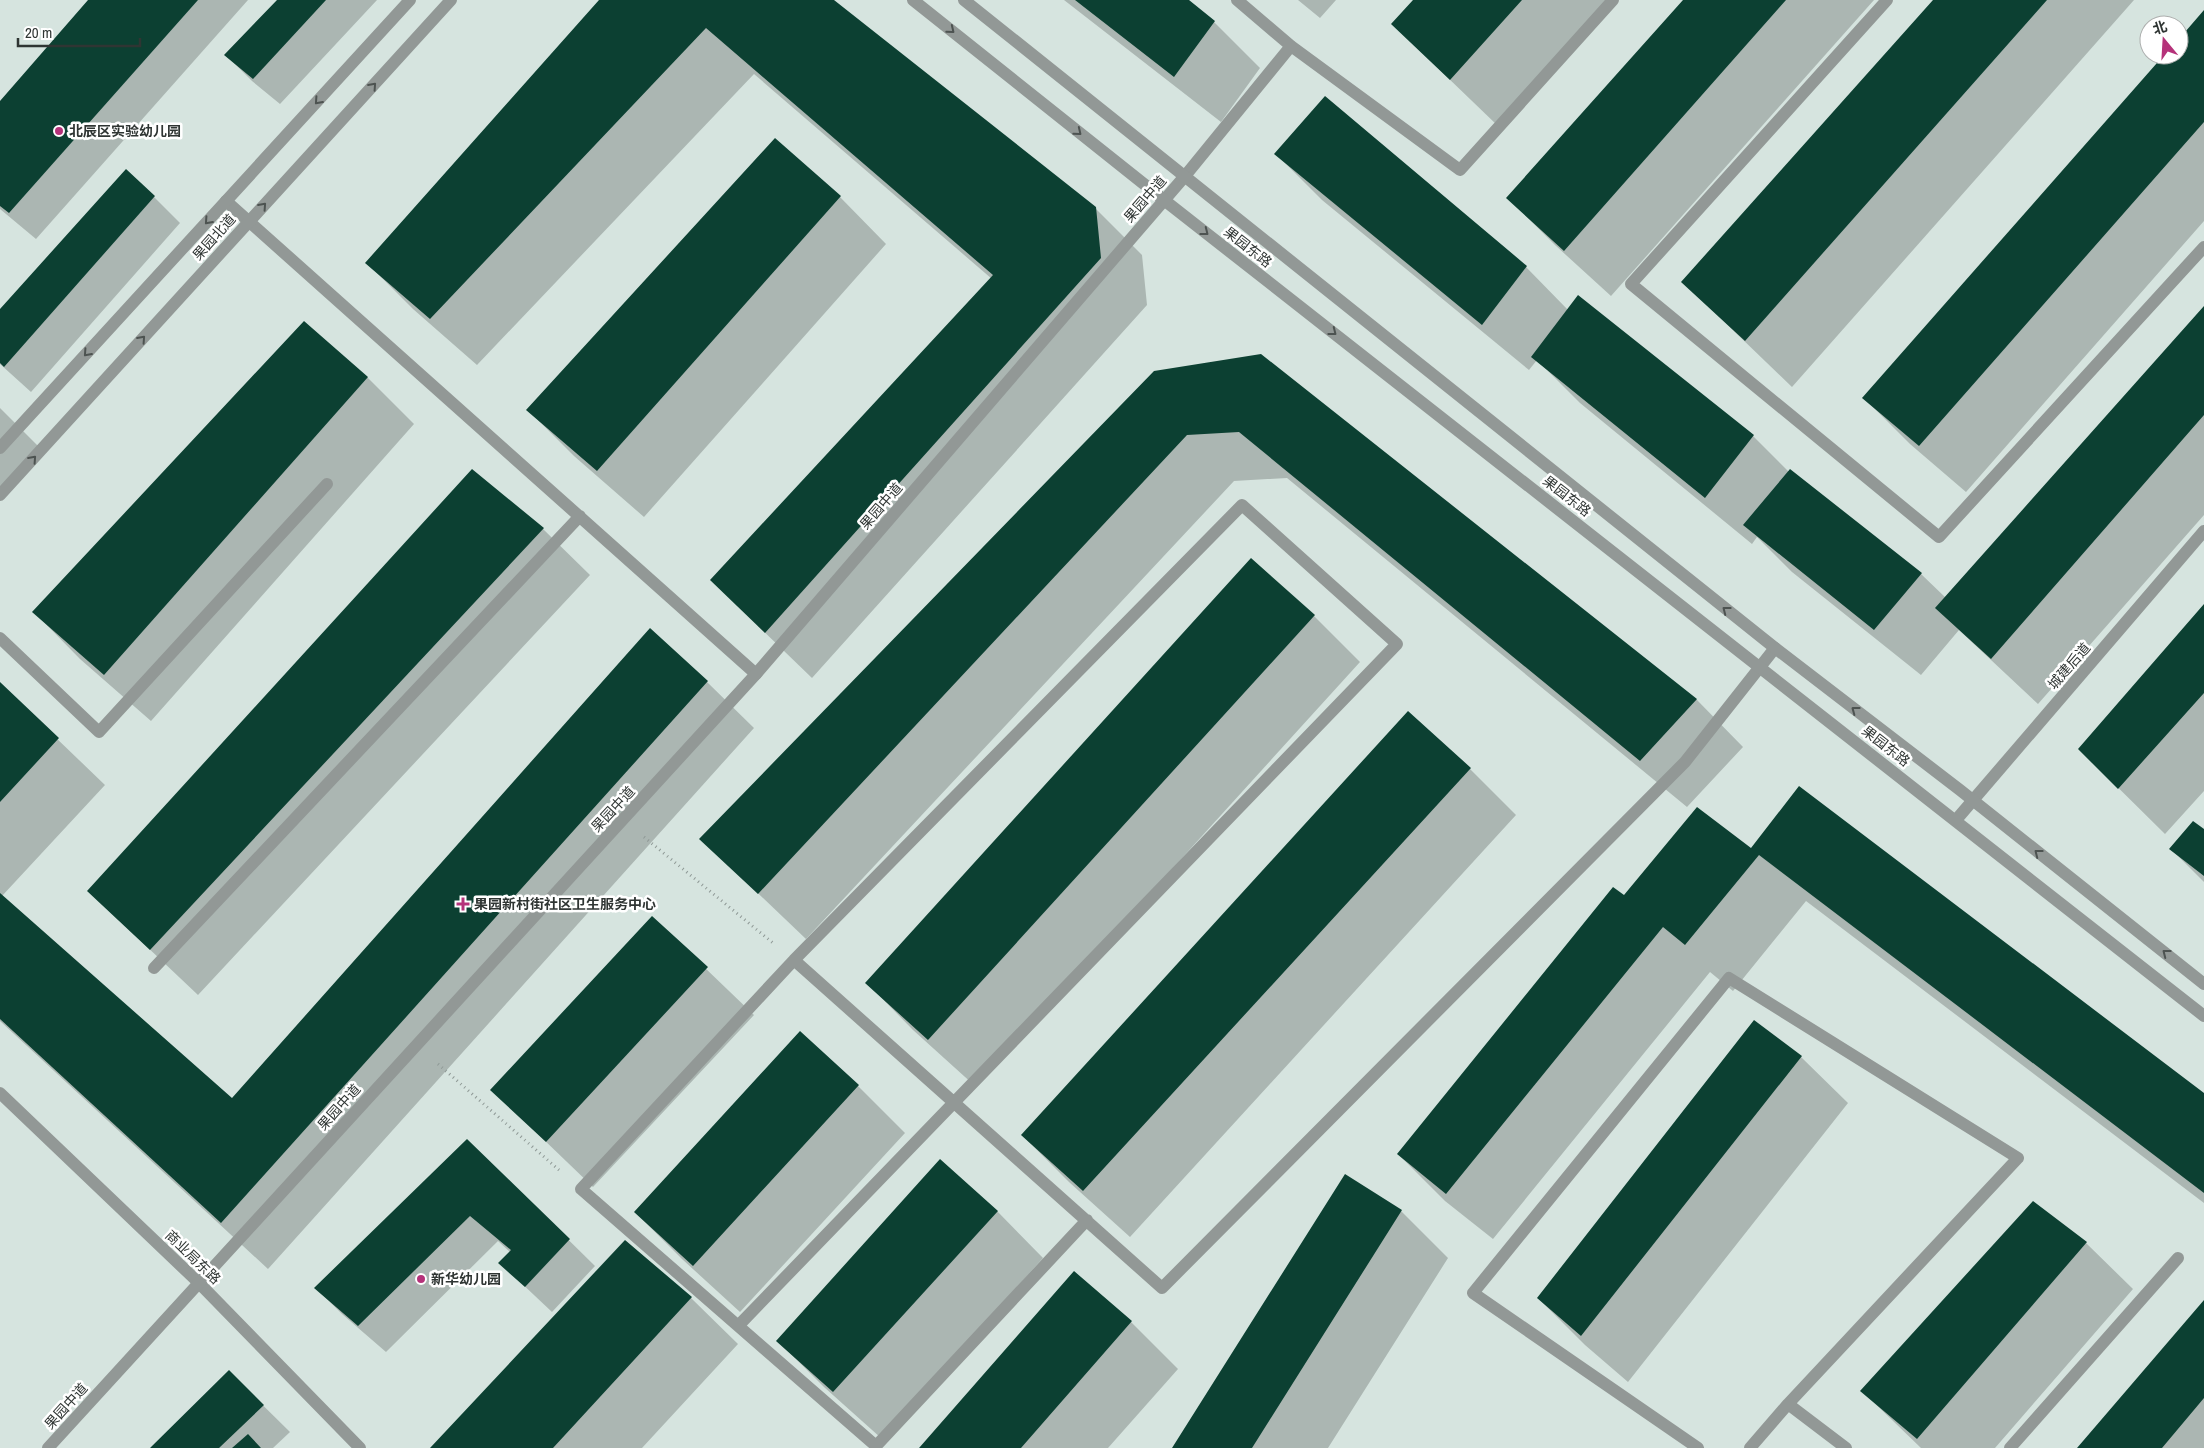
<svg xmlns="http://www.w3.org/2000/svg" width="2204" height="1448" viewBox="0 0 2204 1448" font-family="'Archivo Narrow','Noto Sans SC',sans-serif">
  <style>
    .shadow { fill: #0003 }
    .building { fill: #0c4032 }
    .lines { fill: none; stroke-linecap: round; stroke-linejoin: round }
    .path { stroke: #8f9996; stroke-width: 3; stroke-dasharray: 1 4; stroke-linecap: butt }
    .service { stroke: #929896; stroke-width: 12 }
    .minor { stroke: #929896; stroke-width: 12 }
    .tertiary { stroke: #929896; stroke-width: 12 }
    .oneway { stroke: #4d5351 }
    .poi-dot { fill: #b5327a; stroke: #fff; stroke-width: 2 }
    .labels { text-anchor: middle; stroke-width: 5; stroke-linejoin: round; paint-order: stroke }
    .poi-label { font-size: 14px; font-weight: bold; fill: #2f3533; stroke: #fff; text-anchor: start }
    .street-label { font-size: 14px; fill: #2f3533; stroke: #fff }
  </style>
  <rect width="100%" height="100%" fill="#d6e4df"/>
  <path class="shadow" d="M 90,0 L 248,0 L 36,239 L 0,209 L 0,103 Z
    M 279,0 L 377,0 L 280,104 L 252,81 L 226,55 Z
    M 601,0 L 832,0 L 1095,208 L 1142,255 L 1147,305 L 812,678 L 758,626 L 992,279 L 754,74 L 477,365 L 413,309 L 367,263 Z
    M 1064,0 L 1187,0 L 1214,22 L 1260,68 L 1221,122 Z
    M 1298,0 L 1336,0 L 1320,18 Z
    M 1414,0 L 1610,0 L 1498,126 L 1392,24 Z
    M 1685,0 L 1874,0 L 1611,296 L 1555,245 L 1508,198 Z
    M 1935,0 L 2134,0 L 1792,387 L 1683,282 Z
    M 2204,12 L 2204,221 L 1966,492 L 1910,444 L 1864,398 L 2166,55 L 2179,55 L 2179,40 Z
    M 775,140 L 840,197 L 886,244 L 644,517 L 574,456 L 528,410 Z
    M 1276,154 L 1526,267 L 1568,310 L 1753,436 L 1789,472 L 1921,574 L 1946,598 L 2204,308 L 2204,515 L 2038,704 L 1959,630 L 1921,675 L 1792,572 L 1757,537 L 1752,544 L 1580,403 L 1537,360 L 1529,370 L 1322,200 Z
    M 154,197 L 180,223 L 31,392 L 0,364 L 0,311 Z
    M 304,322 L 368,378 L 414,424 L 151,721 L 80,659 L 34,612 Z
    M 1260,355 L 1697,700 L 1743,747 L 1687,807 L 1287,478 L 1234,481 L 806,939 L 701,839 Z
    M 0,408 L 39,447 L 0,490 Z
    M 472,471 L 543,529 L 590,575 L 198,995 L 88,891 Z
    M 2204,606 L 2204,791 L 2165,834 L 2079,749 Z
    M 1314,616 L 1360,662 L 975,1086 L 913,1030 L 867,983 Z
    M 650,630 L 707,682 L 754,728 L 268,1269 L 0,1021 L 0,684 L 105,785 L 2,896 L 232,1100 Z
    M 1470,769 L 1516,815 L 1130,1237 L 1069,1182 L 1022,1135 Z
    M 2204,831 L 2204,882 L 2171,849 Z
    M 1751,850 L 2204,1094 L 2204,1203 L 1806,901 L 1733,991 L 1710,972 L 1493,1239 L 1445,1201 L 1398,1154 L 1624,897 Z
    M 652,917 L 754,1015 L 593,1187 L 492,1090 Z
    M 1754,1022 L 1801,1057 L 1848,1103 L 1628,1382 L 1585,1345 L 1538,1298 Z
    M 800,1033 L 858,1086 L 905,1133 L 740,1312 L 682,1259 L 635,1212 Z
    M 467,1140 L 595,1266 L 552,1312 L 500,1263 L 511,1253 L 498,1241 L 386,1352 L 342,1314 L 316,1288 Z
    M 1346,1176 L 1401,1211 L 1448,1258 L 1328,1448 L 1174,1448 Z
    M 997,1211 L 1043,1258 L 881,1438 L 824,1387 L 778,1341 Z
    M 626,1241 L 691,1298 L 738,1344 L 642,1448 L 432,1448 Z
    M 2086,1243 L 2133,1289 L 1995,1448 L 1921,1448 L 1862,1391 Z
    M 1074,1273 L 1131,1322 L 1178,1369 L 1108,1448 L 921,1448 Z
    M 2204,1302 L 2204,1448 L 2078,1448 Z
    M 229,1372 L 290,1432 L 273,1448 L 152,1448 Z"/>
  <path class="building" d="M 88,0 L 198,0 L 9,213 L 0,206 L 0,101 Z
    M 277,0 L 326,0 L 253,79 L 224,55 Z
    M 599,0 L 834,0 L 1096,207 L 1101,258 L 765,633 L 710,580 L 993,275 L 706,28 L 430,319 L 365,263 Z
    M 1075,0 L 1189,0 L 1215,21 L 1174,77 Z
    M 1413,0 L 1522,0 L 1450,80 L 1391,24 Z
    M 1683,0 L 1786,0 L 1564,251 L 1506,198 Z
    M 1933,0 L 2047,0 L 1745,341 L 1681,282 Z
    M 2204,10 L 2204,122 L 1919,446 L 1862,398 L 2164,55 L 2179,55 L 2179,39 Z
    M 1325,96 L 1527,266 L 1482,325 L 1274,154 Z
    M 775,138 L 841,196 L 597,471 L 526,410 Z
    M 126,169 L 155,196 L 4,367 L 0,363 L 0,309 Z
    M 1578,295 L 1754,435 L 1705,498 L 1531,357 Z
    M 2204,306 L 2204,415 L 1991,659 L 1935,608 Z
    M 304,321 L 368,377 L 104,675 L 32,612 Z
    M 1261,354 L 1697,699 L 1640,761 L 1239,432 L 1187,435 L 758,894 L 699,839 L 1154,371 Z
    M 472,469 L 544,528 L 150,950 L 87,891 Z
    M 1790,469 L 1922,573 L 1874,630 L 1743,525 Z
    M 1251,558 L 1315,615 L 928,1040 L 865,983 Z
    M 2204,604 L 2204,693 L 2118,789 L 2078,749 Z
    M 650,628 L 708,681 L 221,1223 L 0,1019 L 0,893 L 232,1098 Z
    M 0,682 L 59,738 L 0,802 Z
    M 1408,711 L 1471,768 L 1083,1191 L 1021,1135 Z
    M 1799,786 L 2204,1093 L 2204,1193 L 1759,855 L 1685,945 L 1663,927 L 1446,1194 L 1397,1154 L 1613,887 L 1624,895 L 1697,807 L 1751,848 Z
    M 2193,821 L 2204,829 L 2204,876 L 2169,849 Z
    M 652,916 L 708,967 L 546,1142 L 490,1090 Z
    M 1754,1020 L 1802,1056 L 1581,1336 L 1537,1298 Z
    M 800,1031 L 859,1085 L 693,1266 L 634,1212 Z
    M 467,1139 L 570,1239 L 525,1287 L 498,1263 L 511,1250 L 470,1216 L 358,1326 L 314,1288 Z
    M 940,1159 L 998,1211 L 833,1392 L 776,1341 Z
    M 1345,1174 L 1402,1210 L 1252,1448 L 1172,1448 Z
    M 2033,1201 L 2087,1242 L 1917,1439 L 1860,1391 Z
    M 625,1240 L 692,1297 L 553,1448 L 430,1448 Z
    M 1074,1271 L 1132,1321 L 1021,1448 L 919,1448 Z
    M 2204,1300 L 2204,1398 L 2162,1448 L 2077,1448 Z
    M 229,1370 L 264,1405 L 219,1448 L 150,1448 Z
    M 248,1434 L 261,1448 L 232,1448 Z"/>
  <g class="lines">
    <path class="path" d="M 644,837 L 773,943
      M 438,1064 L 559,1170"/>
    <path class="service" d="M 1237,0 L 1291,46 L 1460,170 L 1613,0
      M 1887,0 L 1631,284 L 1939,537 L 2204,247
      M 1185,176 L 1291,46
      M 226,201 L 756,674
      M 0,638 L 99,732 L 327,484
      M 1956,820 L 2204,531
      M 794,960 L 1162,1288 L 1685,762 L 1775,648
      M 154,968 L 580,516
      M 0,1093 L 199,1283 L 360,1448
      M 739,1325 L 1397,644 L 1242,505 L 794,960 L 581,1189 L 876,1446 L 1087,1220
      M 1788,1404 L 1846,1448
      M 1698,1448 L 1473,1293 L 1729,978 L 2018,1158 L 1788,1404 L 1750,1448
      M 2010,1448 L 2178,1258"/>
    <path class="minor" d="M 48,1448 L 756,674 L 1185,176"/>
    <path class="tertiary" d="M 913,0 L 1164,200 L 2204,1016
      M 964,0 L 1775,648 L 1960,790 L 2204,984
      M 0,448 L 410,0
      M 0,495 L 451,0"/>
  </g>
  <defs><path id="oneway-chevron" d="M-2-3.5L2.5 0L-2 3.5" fill="none" stroke-width="1.6" stroke-linecap="round" stroke-linejoin="round" transform="scale(1.25)"/></defs>
  <g class="oneway">
    <use href="#oneway-chevron" transform="translate(951 30) rotate(39)"/>
    <use href="#oneway-chevron" transform="translate(373 86) rotate(-48)"/>
    <use href="#oneway-chevron" transform="translate(318 101) rotate(132)"/>
    <use href="#oneway-chevron" transform="translate(1078 132) rotate(39)"/>
    <use href="#oneway-chevron" transform="translate(263 206) rotate(-48)"/>
    <use href="#oneway-chevron" transform="translate(208 221) rotate(132)"/>
    <use href="#oneway-chevron" transform="translate(1205 232) rotate(38)"/>
    <use href="#oneway-chevron" transform="translate(1333 332) rotate(38)"/>
    <use href="#oneway-chevron" transform="translate(142 339) rotate(-48)"/>
    <use href="#oneway-chevron" transform="translate(87 353) rotate(132)"/>
    <use href="#oneway-chevron" transform="translate(33 459) rotate(-48)"/>
    <use href="#oneway-chevron" transform="translate(1726 610) rotate(-142)"/>
    <use href="#oneway-chevron" transform="translate(1855 710) rotate(-143)"/>
    <use href="#oneway-chevron" transform="translate(2038 853) rotate(-142)"/>
    <use href="#oneway-chevron" transform="translate(2166 953) rotate(-142)"/>
  </g>
  <g class="poi-dot">
    <circle cx="59" cy="131" r="5"/>
    <path d="M460.5 896.5h5v5h5v5h-5v5h-5v-5h-5v-5h5z"/>
    <circle cx="421" cy="1279" r="5"/>
  </g>
  <g class="labels">
    <g class="poi-label">
      <text x="69" y="136">北辰区实验幼儿园</text>
      <text x="474" y="909">果园新村街社区卫生服务中心</text>
      <text x="431" y="1284">新华幼儿园</text>
    </g>
    <g class="street-label">
      <text transform="translate(1145 199) rotate(-49)" y="5">果园中道</text>
      <text transform="translate(214 237) rotate(-48)" y="5">果园北道</text>
      <text transform="translate(1248 247) rotate(38)" y="5">果园东路</text>
      <text transform="translate(1567 496) rotate(38)" y="5">果园东路</text>
      <text transform="translate(881 506) rotate(-49)" y="5">果园中道</text>
      <text transform="translate(2069 666) rotate(-49)" y="5">城建后道</text>
      <text transform="translate(1886 746) rotate(38)" y="5">果园东路</text>
      <text transform="translate(613 809) rotate(-47)" y="5">果园中道</text>
      <text transform="translate(339 1107) rotate(-48)" y="5">果园中道</text>
      <text transform="translate(193 1257) rotate(44)" y="5">商业局东路</text>
      <text transform="translate(66 1406) rotate(-48)" y="5">果园中道</text>
    </g>
  </g>
  <g transform="translate(2164 40) rotate(342)"><circle r="24" fill="#ffffff" stroke="#acaead"/>
  <path d="M0-4L9 19L0 12L-9 19Z" fill="#b5327a"/>
  <text y="-8" font-size="14" font-weight="bold" text-anchor="middle" fill="#2f3533">北</text>
  </g>
  <path d="M18 38v8h122v-8" fill="none" stroke="#2f3533" stroke-width="2.5"/>
  <text x="25" y="38" font-size="15" fill="#2f3533" stroke="#ffffff" stroke-width="4" paint-order="stroke">20 m</text>
</svg>
